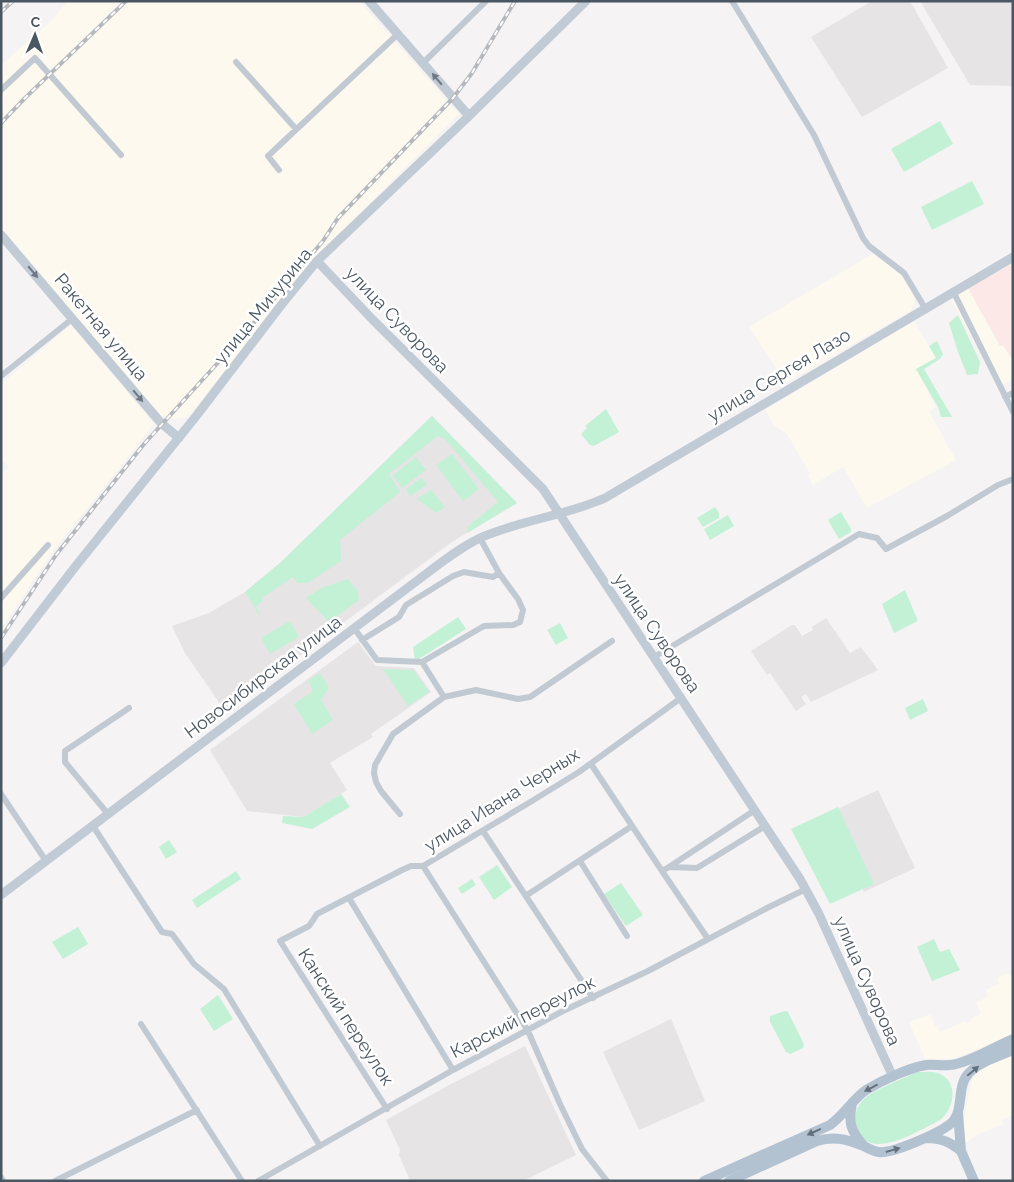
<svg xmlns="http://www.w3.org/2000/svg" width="1014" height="1182" viewBox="0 0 1014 1182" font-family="Raleway,sans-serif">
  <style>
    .commercial { fill: #fdf9ef }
    .education { fill: #e6e4e5 }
    .medical { fill: #fce8e6 }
    .green { fill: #c3f1d5 }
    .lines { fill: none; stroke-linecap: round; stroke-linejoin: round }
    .street { stroke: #c1cad2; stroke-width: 6 }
    .secondary { stroke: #c1cbd6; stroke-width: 9 }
    .primary { stroke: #b3c2d1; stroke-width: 10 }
    .rail-casing { stroke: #b5b8bd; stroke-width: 4 }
    .rail { stroke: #fff; stroke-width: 2; stroke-dasharray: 5.5; stroke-linecap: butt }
    .oneway { fill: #6e7984 }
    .oneway2 { fill: #64717d }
    .labels { text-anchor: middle; stroke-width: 5; stroke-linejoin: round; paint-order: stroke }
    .street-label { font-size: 18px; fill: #4a5661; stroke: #fff }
  </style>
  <rect width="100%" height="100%" fill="#f5f3f3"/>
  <path class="commercial" d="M 68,1 L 359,1 L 459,114 L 312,261 L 188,417 L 176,419 L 162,416 L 151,406 L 1,227 L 1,65 L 49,23 Z
    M 874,253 L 901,275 L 910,286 L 915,302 L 910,311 L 786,383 L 749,327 Z
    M 968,288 L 1001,346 L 1003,345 L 1013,360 L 1013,379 L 999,387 L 951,299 Z
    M 914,321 L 936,358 L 916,369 L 936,407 L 929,411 L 956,460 L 867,508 L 843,467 L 813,485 L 808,475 L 810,474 L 787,434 L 774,425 L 765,410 Z
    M 71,325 L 154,424 L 52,552 L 1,629 L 1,475 L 9,467 L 1,458 L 1,384 Z
    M 1009,973 L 1013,981 L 1013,1034 L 961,1056 L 952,1059 L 925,1059 L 909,1022 L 930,1014 L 935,1026 L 937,1026 L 940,1032 L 965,1021 L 966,1023 L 971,1021 L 971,1019 L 981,1014 L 976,1002 L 988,997 L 986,990 L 999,984 L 997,978 Z
    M 1013,1055 L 1013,1115 L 1001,1120 L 1003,1124 L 977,1135 L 964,1144 L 963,1123 L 971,1083 L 975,1075 L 981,1069 Z"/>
  <path class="education" d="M 872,1 L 910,1 L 948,68 L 862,117 L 811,37 Z
    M 920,1 L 1013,1 L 1013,86 L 970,85 Z
    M 432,416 L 517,503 L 452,542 L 225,711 L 185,653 L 172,626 L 209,613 L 245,592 L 280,563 Z
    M 826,618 L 850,653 L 861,647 L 878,670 L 811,702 L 806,694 L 801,697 L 806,704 L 796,711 L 770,673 L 767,675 L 751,651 L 792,625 L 795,625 L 802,636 L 813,630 L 812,627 Z
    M 358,642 L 376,666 L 414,668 L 431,692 L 371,734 L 373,737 L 330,763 L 347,790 L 324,805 L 304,817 L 247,811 L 210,750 Z
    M 878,790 L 915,868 L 864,892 L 827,814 Z
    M 671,1019 L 705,1101 L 639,1130 L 603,1052 Z
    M 525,1046 L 576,1155 L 523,1181 L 410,1181 L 399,1155 L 400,1150 L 386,1120 L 451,1084 Z"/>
  <path class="medical" d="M 1013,263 L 1013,360 L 1003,345 L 1000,346 L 968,288 Z"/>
  <path class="green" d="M 940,121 L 953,144 L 904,172 L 891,149 Z
    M 972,181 L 984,204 L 932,230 L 921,207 Z
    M 958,315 L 980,362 L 978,374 L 967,375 L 958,352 L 949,323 Z
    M 937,341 L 943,354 L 940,359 L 924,369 L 952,417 L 941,417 L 938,407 L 916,369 L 936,358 L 929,346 Z
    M 606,409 L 619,432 L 594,446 L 590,445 L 581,434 L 587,428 L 585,426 Z
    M 432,416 L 517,503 L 467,533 L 467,527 L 498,502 L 445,439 L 438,436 L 389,474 L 400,492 L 340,540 L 341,561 L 308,583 L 298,583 L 293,577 L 262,598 L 263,601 L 256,606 L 260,614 L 259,615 L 245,592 L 280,563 Z
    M 452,454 L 479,489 L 463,501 L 436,465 Z
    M 416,457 L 426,470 L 402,488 L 393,475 Z
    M 422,478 L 427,485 L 410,496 L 406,489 Z
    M 431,490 L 445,507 L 436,513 L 417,499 Z
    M 715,507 L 719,513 L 719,518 L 703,527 L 697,518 Z
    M 841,512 L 851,529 L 851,532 L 839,539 L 828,520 Z
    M 728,515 L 734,526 L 710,540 L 704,529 Z
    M 348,579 L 358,591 L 359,600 L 329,622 L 306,598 L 321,588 Z
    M 905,590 L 918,621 L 894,633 L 882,604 Z
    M 458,617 L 466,629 L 419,659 L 415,660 L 413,647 Z
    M 290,621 L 299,637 L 270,654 L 261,638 Z
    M 560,623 L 568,638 L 556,645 L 547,630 Z
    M 383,669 L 413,670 L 429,692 L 408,706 Z
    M 320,673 L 329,688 L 321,700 L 333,720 L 312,734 L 294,704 L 313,691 L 308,681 Z
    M 923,699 L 928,711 L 910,720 L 905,708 Z
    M 341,794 L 350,807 L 312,829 L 282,823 L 283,816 L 304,817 Z
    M 838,807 L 874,884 L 830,904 L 791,829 Z
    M 169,840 L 177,852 L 166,859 L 159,847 Z
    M 497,865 L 512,887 L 494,900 L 479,877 Z
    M 236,871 L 241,879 L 197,908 L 192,900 Z
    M 472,879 L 476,885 L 462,894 L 458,888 Z
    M 621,883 L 643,915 L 626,926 L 604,894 Z
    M 78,927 L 88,944 L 63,959 L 52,942 Z
    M 934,939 L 940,952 L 949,949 L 960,970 L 932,981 L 917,947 Z
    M 218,995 L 233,1019 L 214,1031 L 200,1009 Z
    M 785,1011 L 788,1012 L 804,1044 L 803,1048 L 790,1054 L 786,1052 L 770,1022 L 770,1016 Z
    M 917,1072 C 924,1072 931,1071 938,1073 C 959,1081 955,1108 940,1120 C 920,1130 866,1165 856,1126 C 854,1117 856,1108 862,1101 C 872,1090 903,1079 917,1072 Z"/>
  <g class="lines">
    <path class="street" d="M 732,1 L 814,135 L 863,238 L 869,246 L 904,273 L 925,308
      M 236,62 L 296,129
      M 423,63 L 486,1
      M 1,90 L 35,58 L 121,155
      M 279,170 L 268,156 L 398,34
      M 953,291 L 1013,412
      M 1,376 L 72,319
      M 1005,397 L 1013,393
      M 1,598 L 48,545
      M 354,628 L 377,660 L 422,662 L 444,697
      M 362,640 L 399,617 L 406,605 L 453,576 L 464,572 L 493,577 L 499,573 L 480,538
      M 654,657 L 859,534 L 877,538 L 886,549 L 947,516 L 998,485 L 1013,479
      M 422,662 L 484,626 L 513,625 L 520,622 L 523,610 L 518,599 L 499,573
      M 591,764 L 662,871 L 669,867 L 697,868 L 765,826
      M 1,794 L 46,861
      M 108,814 L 65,762 L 65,751 L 129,708
      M 400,814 L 381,791 L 376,782 L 374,773 L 375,765 L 393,734 L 444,697 L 476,690 L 518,699 L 530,697 L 612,641
      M 93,826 L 162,932 L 172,934 L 194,964 L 224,989 L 320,1146
      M 483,831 L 593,998
      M 580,861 L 627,936
      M 423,866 L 528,1031 L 560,1104 L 582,1149 L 607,1181
      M 669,867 L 755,810
      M 662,871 L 708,939
      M 527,895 L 632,826
      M 349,898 L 453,1070
      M 141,1024 L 242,1181
      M 387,1109 L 280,941 L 309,926 L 317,914 L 402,870 L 411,866 L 423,866 L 527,804 L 579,772 L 681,698
      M 1,1177 L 3,1181
      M 55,1181 L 197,1110
      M 258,1181 L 453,1070 L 563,1011 L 648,971 L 769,907 L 806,889"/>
    <path class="secondary" d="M 369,1 L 469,116
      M 1,235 L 161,423 L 179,438
      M 317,261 L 373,320 L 543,489 L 800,879 L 819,914 L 893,1077
      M 1,663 L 75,567 L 197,415 L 282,304 L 317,261 L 469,116 L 586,1
      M 1,895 L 410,586 C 432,570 455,550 480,538 C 520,520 565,516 605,498 L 1013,257"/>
    <path class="primary" d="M 852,1104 C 848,1123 851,1131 863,1145
      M 958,1113 L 961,1151 L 974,1181
      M 926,1138 C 941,1138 950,1142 961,1151
      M 704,1181 L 830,1125 C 845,1114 853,1099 866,1090 C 881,1081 908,1068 926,1065 C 936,1064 946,1067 956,1064 C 976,1059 994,1047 1013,1039
      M 729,1181 L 817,1141 C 833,1136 846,1139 861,1145 C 867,1147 872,1151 879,1152 C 892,1154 937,1134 949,1125 C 966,1113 955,1087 969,1073 C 979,1062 999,1056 1013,1050"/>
    <g class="rail-casing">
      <path id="rail" d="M 1,12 L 13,1
        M 1,123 L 25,98 L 126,1
        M 1,638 L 56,555 L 144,444 L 246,332 L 323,241 L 338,218 L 453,98 L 472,73 L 515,1"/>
    </g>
    <use href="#rail" class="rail"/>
  </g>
  <defs><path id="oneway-solid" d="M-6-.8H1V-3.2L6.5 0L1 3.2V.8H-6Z" transform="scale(1.25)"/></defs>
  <g class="oneway">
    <use href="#oneway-solid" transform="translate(437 79) rotate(-130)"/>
    <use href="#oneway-solid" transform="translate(33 272) rotate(50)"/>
    <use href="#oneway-solid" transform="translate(138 396) rotate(50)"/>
  </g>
  <g class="oneway2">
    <use href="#oneway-solid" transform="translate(973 1071) rotate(-40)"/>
    <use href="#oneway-solid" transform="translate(871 1088) rotate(152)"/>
    <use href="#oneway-solid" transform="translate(814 1132) rotate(156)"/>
    <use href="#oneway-solid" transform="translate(893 1150) rotate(-16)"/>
  </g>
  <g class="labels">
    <g class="street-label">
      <text transform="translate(263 306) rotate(-51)" y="6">улица Мичурина</text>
      <text transform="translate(397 320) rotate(46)" y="6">улица Суворова</text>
      <text transform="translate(101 327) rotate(50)" y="6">Ракетная улица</text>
      <text transform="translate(779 375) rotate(-31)" y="6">улица Сергея Лазо</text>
      <text transform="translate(657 633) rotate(56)" y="6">улица Суворова</text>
      <text transform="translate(263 677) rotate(-37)" y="6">Новосибирская улица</text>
      <text transform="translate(502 800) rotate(-32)" y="6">улица Ивана Черных</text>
      <text transform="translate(867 981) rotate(66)" y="6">улица Суворова</text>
      <text transform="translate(346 1017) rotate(57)" y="6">Канский переулок</text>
      <text transform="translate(523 1017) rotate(-27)" y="6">Карский переулок</text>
    </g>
  </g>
  <rect width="1014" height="1182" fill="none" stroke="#4a5661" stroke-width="5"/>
  <g transform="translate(35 35) rotate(2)" stroke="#ffffff" stroke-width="4" paint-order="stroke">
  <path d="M0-4L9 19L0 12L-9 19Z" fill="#4a5661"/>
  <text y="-8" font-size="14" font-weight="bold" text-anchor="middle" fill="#4a5661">С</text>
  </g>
</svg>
